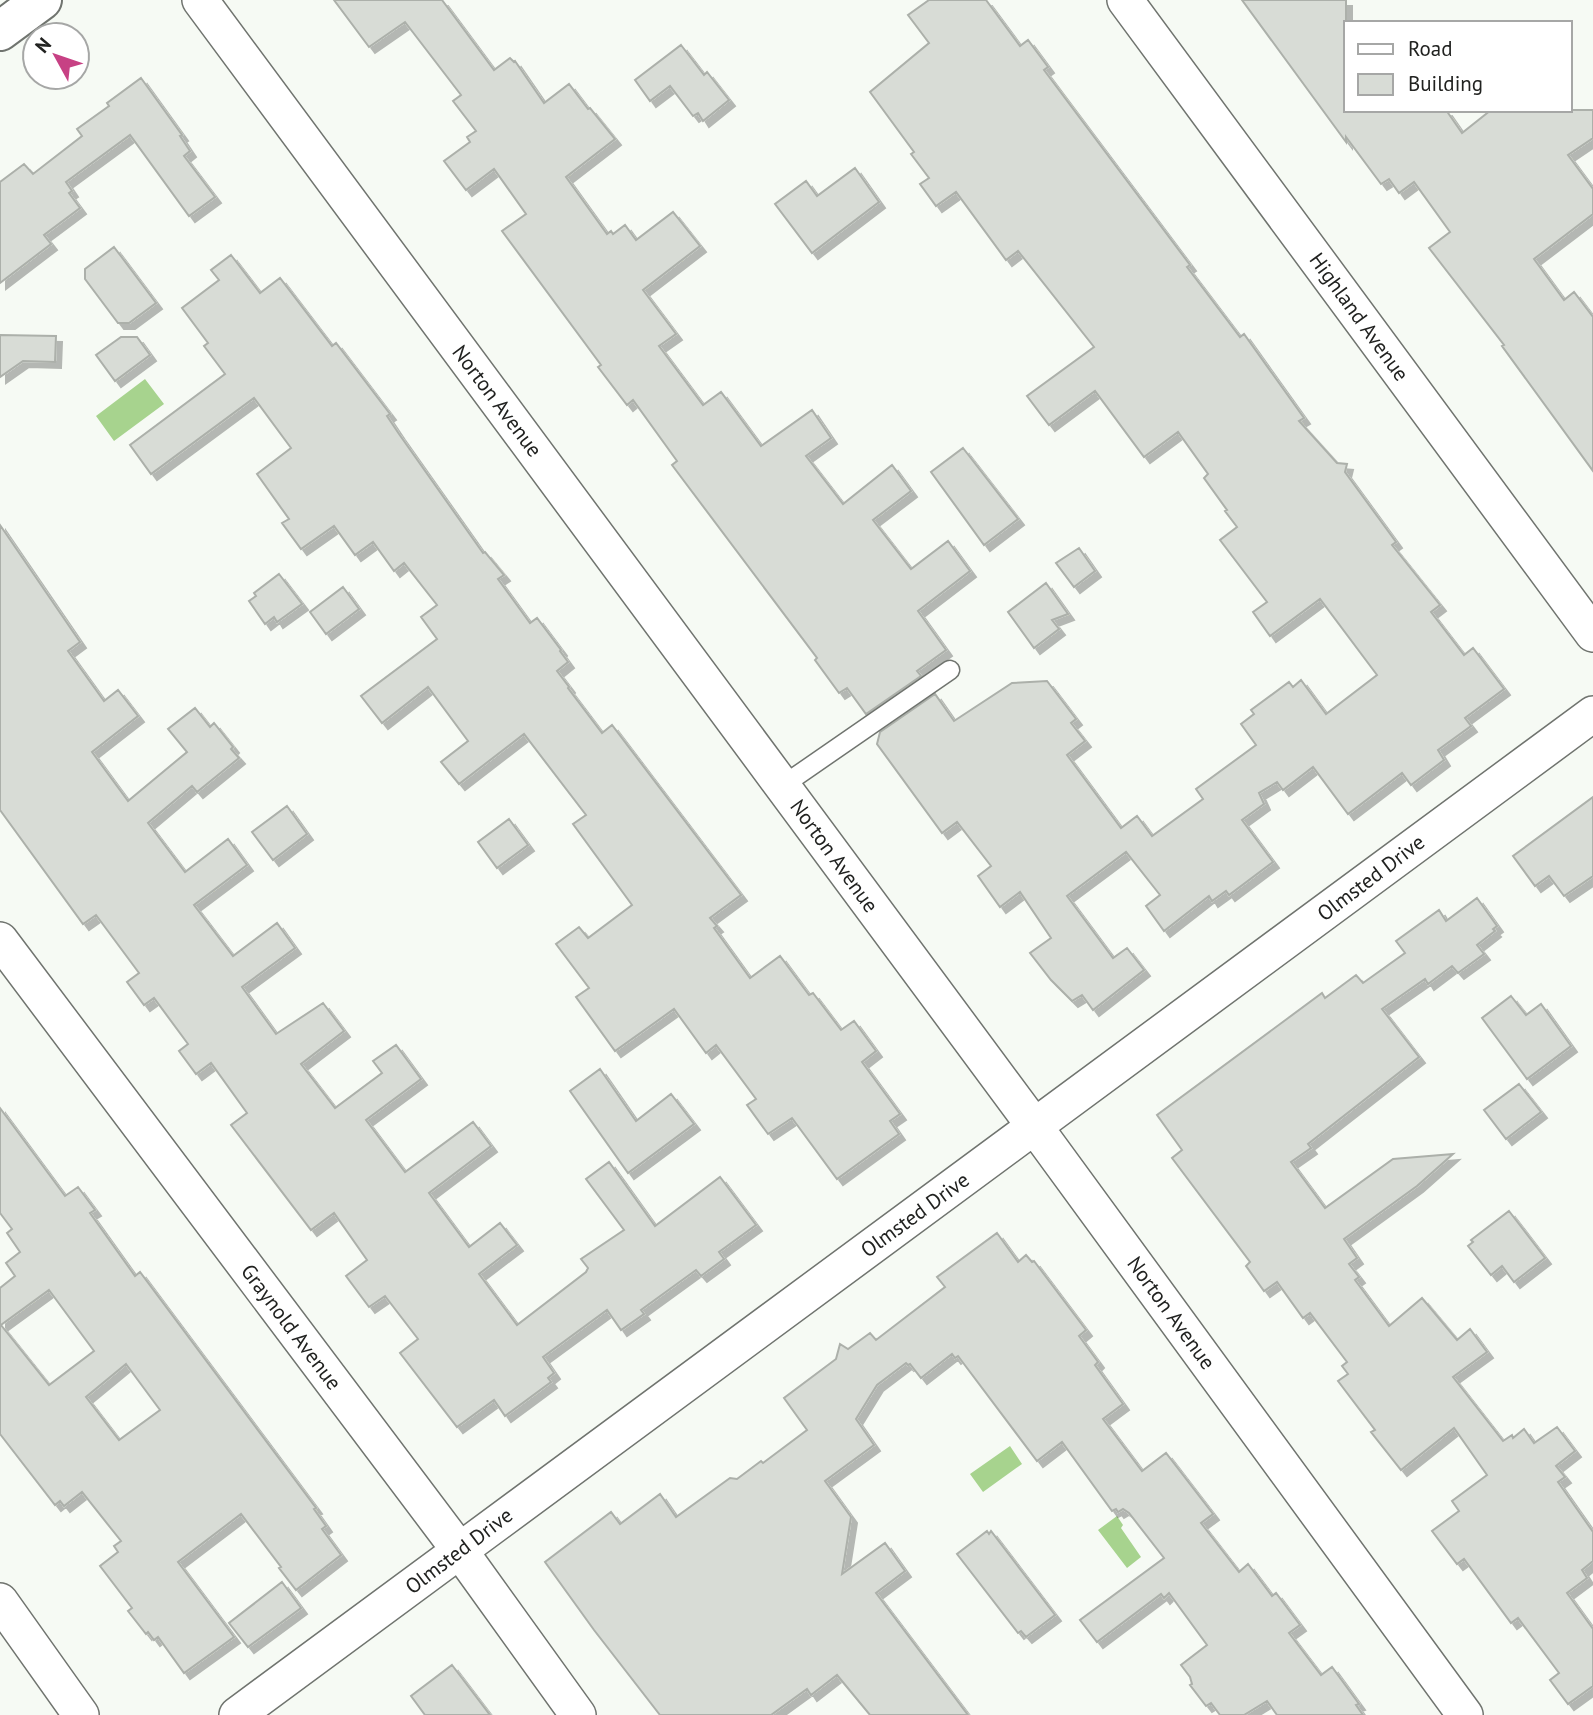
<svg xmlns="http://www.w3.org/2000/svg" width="1593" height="1715" viewBox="0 0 1593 1715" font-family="'PT Sans',sans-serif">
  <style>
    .water { fill: #a7d38e }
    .building { fill: #d8dcd6; stroke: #acb0aa; stroke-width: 2; fill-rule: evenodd; filter: url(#shadow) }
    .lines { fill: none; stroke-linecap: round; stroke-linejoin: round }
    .lane-casing { stroke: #70746f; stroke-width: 21 }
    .street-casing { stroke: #70746f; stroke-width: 38 }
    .secondary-casing { stroke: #70746f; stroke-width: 42 }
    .lane { stroke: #fff; stroke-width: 18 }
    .street { stroke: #fff; stroke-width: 35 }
    .secondary { stroke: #fff; stroke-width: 38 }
    .labels { text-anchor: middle; stroke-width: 5; stroke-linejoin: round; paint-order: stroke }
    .street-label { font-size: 21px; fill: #212220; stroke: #fff }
  </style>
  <defs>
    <filter id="shadow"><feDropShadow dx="6" dy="6" stdDeviation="0" flood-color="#0004"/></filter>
  </defs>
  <rect width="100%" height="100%" fill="#f6faf4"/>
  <path class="water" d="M 145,379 L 164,404 L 114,441 L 96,416 Z
    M 1010,1446 L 1022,1464 L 983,1492 L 970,1474 Z
    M 1117,1516 L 1123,1525 L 1121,1528 L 1141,1557 L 1127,1568 L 1098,1530 Z"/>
  <path class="building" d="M 334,0 L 442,0 L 494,70 L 510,58 L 514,62 L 515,61 L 544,103 L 569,84 L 588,109 L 590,108 L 615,139 L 566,177 L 607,234 L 611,231 L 613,234 L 625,225 L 636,240 L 673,212 L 700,246 L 643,290 L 676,334 L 659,346 L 703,405 L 721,392 L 761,446 L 812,410 L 831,438 L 806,456 L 843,504 L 892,465 L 911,491 L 873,520 L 911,569 L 948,541 L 970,571 L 918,611 L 946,650 L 917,671 L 921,676 L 866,714 L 847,688 L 839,693 L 815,660 L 817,658 L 672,465 L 677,461 L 633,400 L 627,405 L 598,367 L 601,365 L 502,231 L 526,214 L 494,169 L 466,190 L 444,161 L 470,142 L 467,137 L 476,131 L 453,101 L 461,95 L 405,22 L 369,47 Z
    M 929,0 L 986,0 L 1020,46 L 1028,40 L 1048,67 L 1044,70 L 1190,265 L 1187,267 L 1240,337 L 1244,334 L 1304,418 L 1299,421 L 1337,463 L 1347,464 L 1345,472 L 1396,542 L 1392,545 L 1440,605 L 1431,612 L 1464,655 L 1473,648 L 1504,689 L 1465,718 L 1471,726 L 1438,750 L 1444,760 L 1411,785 L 1402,773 L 1348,814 L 1313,767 L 1283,790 L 1277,782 L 1259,793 L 1264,804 L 1242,820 L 1273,862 L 1229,895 L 1226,891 L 1212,901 L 1209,896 L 1164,931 L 1146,906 L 1160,895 L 1126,852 L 1067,896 L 1113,958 L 1127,948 L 1144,970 L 1093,1010 L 1082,995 L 1072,1001 L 1051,980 L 1030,953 L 1051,938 L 1020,892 L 1000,907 L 978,876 L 991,866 L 957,822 L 942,833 L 877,744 L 880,732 L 935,694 L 954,721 L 1012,683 L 1047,681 L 1076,719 L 1071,723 L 1085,741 L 1067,755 L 1121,828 L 1137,816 L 1152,836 L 1203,799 L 1196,789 L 1256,745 L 1241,724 L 1254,714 L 1251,710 L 1289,682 L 1293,687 L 1301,680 L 1326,714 L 1377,675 L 1320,599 L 1270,636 L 1253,612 L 1267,602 L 1220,540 L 1237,527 L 1225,511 L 1227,510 L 1204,478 L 1208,474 L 1178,432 L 1144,457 L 1095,391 L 1049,425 L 1027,396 L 1094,347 L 1018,251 L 1006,260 L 956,192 L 936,206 L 920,184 L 929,178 L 911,154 L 914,152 L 870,92 L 929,43 L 908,15 Z
    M 1242,0 L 1346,0 L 1346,110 L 1446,110 L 1462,133 L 1491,110 L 1593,110 L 1593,138 L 1568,155 L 1593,189 L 1593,214 L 1534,259 L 1564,300 L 1574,292 L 1593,317 L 1593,471 L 1502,346 L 1504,345 L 1429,248 L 1450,232 L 1414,182 L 1399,193 L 1389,179 L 1381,184 L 1346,137 L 1346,142 Z
    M 681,45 L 704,75 L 707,72 L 729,100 L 703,121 L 698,113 L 693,116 L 670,86 L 650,101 L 635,80 Z
    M 141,78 L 182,135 L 180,136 L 190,151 L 184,156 L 215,197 L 189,216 L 130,135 L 66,182 L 72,191 L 69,193 L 80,208 L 44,235 L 51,244 L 0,283 L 0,182 L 24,164 L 33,174 L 82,136 L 77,129 L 109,106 L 107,103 Z
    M 855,168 L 879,202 L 812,253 L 775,204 L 806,181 L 817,196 Z
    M 114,247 L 156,303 L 129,323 L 118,323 L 85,279 L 85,269 Z
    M 231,255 L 260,293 L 280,278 L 332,346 L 336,343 L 390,414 L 387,416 L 399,434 L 483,553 L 485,552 L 504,575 L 498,579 L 530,623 L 537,618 L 561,650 L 560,651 L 568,662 L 557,671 L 569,687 L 568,688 L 602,733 L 612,725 L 741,895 L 710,918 L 717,926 L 714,928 L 750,978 L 780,956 L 809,995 L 813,993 L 841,1030 L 854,1021 L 876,1051 L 862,1062 L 900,1114 L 890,1121 L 899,1134 L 837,1179 L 792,1118 L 768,1134 L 747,1105 L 756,1099 L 716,1045 L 706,1053 L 674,1009 L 615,1051 L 576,997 L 589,988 L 556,944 L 579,927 L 588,938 L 632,905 L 573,824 L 586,815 L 524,734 L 459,784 L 441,762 L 468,741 L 428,687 L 382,723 L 361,696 L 437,639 L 421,617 L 437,605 L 404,563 L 394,571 L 373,542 L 355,555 L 334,526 L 301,549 L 282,523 L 289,519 L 257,474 L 291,448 L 254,398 L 151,474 L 130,445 L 225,374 L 204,346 L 208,343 L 182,308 L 219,280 L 211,270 Z
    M 0,335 L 56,336 L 55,362 L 23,361 L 0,377 Z
    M 121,337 L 137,337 L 150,355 L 115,381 L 96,355 Z
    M 963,448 L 1018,519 L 984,545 L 931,472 Z
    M 0,525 L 80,642 L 68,651 L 104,701 L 118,690 L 138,716 L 92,752 L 128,801 L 187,752 L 168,729 L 195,708 L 210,727 L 214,723 L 233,747 L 231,749 L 239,758 L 197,792 L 192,786 L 148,823 L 185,872 L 228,839 L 247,865 L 194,905 L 233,956 L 277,923 L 295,948 L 242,987 L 276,1034 L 323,1003 L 344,1031 L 301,1064 L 335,1108 L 382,1073 L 373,1061 L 396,1045 L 421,1079 L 366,1120 L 405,1172 L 473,1122 L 491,1146 L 429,1193 L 469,1247 L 500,1223 L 517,1245 L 479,1274 L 517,1325 L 586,1272 L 588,1268 L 581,1259 L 624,1230 L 586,1179 L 609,1162 L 655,1226 L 720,1177 L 756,1225 L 719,1252 L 724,1259 L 701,1276 L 696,1270 L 641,1310 L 644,1314 L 621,1330 L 607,1310 L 543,1357 L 554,1373 L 548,1378 L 551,1382 L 505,1416 L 494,1400 L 457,1427 L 400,1353 L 418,1339 L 385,1296 L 369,1307 L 346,1276 L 367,1260 L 334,1213 L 311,1230 L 231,1125 L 247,1113 L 211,1063 L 196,1074 L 179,1051 L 188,1044 L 154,998 L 144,1005 L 127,982 L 139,973 L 96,915 L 83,924 L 0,810 Z
    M 1079,548 L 1095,571 L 1074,587 L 1056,563 Z
    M 279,574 L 302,604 L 277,622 L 274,617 L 265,624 L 249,601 L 256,596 L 254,593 Z
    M 1046,583 L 1068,614 L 1052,620 L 1059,629 L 1034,648 L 1008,612 Z
    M 343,587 L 359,609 L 326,634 L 310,612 Z
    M 1593,797 L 1593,876 L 1564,896 L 1549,876 L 1535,886 L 1513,856 Z
    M 287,806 L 307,834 L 273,860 L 252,832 Z
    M 509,819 L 528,845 L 497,868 L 478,842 Z
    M 1477,898 L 1497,926 L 1493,929 L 1495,931 L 1477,945 L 1484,954 L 1458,973 L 1452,966 L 1428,984 L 1425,979 L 1382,1009 L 1419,1057 L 1308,1144 L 1311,1148 L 1291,1162 L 1325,1208 L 1393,1159 L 1453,1154 L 1417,1186 L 1344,1239 L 1357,1258 L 1349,1264 L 1359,1277 L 1355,1280 L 1389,1326 L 1422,1298 L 1457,1340 L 1470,1329 L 1487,1352 L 1453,1377 L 1503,1441 L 1512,1435 L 1513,1438 L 1524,1429 L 1534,1443 L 1557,1427 L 1575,1451 L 1556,1466 L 1565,1477 L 1558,1482 L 1593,1532 L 1593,1561 L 1582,1570 L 1587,1578 L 1567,1593 L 1593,1629 L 1593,1686 L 1568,1704 L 1550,1680 L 1559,1673 L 1518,1618 L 1511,1623 L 1464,1559 L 1457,1564 L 1432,1531 L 1459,1511 L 1452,1501 L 1487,1475 L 1454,1428 L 1401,1470 L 1371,1432 L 1375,1430 L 1338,1381 L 1348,1374 L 1342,1366 L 1347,1362 L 1310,1313 L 1303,1318 L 1277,1282 L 1264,1291 L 1246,1266 L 1250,1262 L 1172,1158 L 1182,1150 L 1157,1115 L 1322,993 L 1325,998 L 1356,975 L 1363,983 L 1405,953 L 1396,941 L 1439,910 L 1446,921 Z
    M 1511,996 L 1526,1015 L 1541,1004 L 1571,1046 L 1527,1079 L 1482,1018 Z
    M 600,1069 L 636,1121 L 671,1094 L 694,1124 L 628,1173 L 570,1091 Z
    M 1519,1084 L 1541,1112 L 1506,1139 L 1484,1110 Z
    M 0,1108 L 65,1196 L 78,1187 L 95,1210 L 90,1213 L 135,1276 L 140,1272 L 316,1508 L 314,1509 L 326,1526 L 322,1529 L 341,1555 L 296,1590 L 279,1568 L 281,1567 L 241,1514 L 178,1562 L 234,1637 L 184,1673 L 158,1637 L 154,1640 L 148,1632 L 146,1634 L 128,1611 L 132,1608 L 100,1566 L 118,1552 L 114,1546 L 121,1541 L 82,1492 L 64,1506 L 60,1501 L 55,1505 L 0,1434 L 0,1288 L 15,1276 L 6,1263 L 20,1252 L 7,1233 L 12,1229 L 0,1213 ZM 49,1290 L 94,1351 L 49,1385 L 1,1325 ZM 126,1364 L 160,1410 L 119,1440 L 86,1397 Z
    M 1509,1211 L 1545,1258 L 1514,1282 L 1502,1266 L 1491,1275 L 1468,1246 L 1473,1242 L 1471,1240 Z
    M 997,1233 L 1018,1262 L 1026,1255 L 1032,1262 L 1034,1261 L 1086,1330 L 1079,1336 L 1098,1362 L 1095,1365 L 1123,1404 L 1103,1419 L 1142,1471 L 1166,1453 L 1213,1514 L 1201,1523 L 1239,1572 L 1248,1564 L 1272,1596 L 1276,1593 L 1300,1625 L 1289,1633 L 1321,1675 L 1332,1667 L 1359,1704 L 1356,1705 L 1363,1715 L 1277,1715 L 1267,1701 L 1244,1715 L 1220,1715 L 1211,1703 L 1206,1706 L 1190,1685 L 1192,1684 L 1190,1677 L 1181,1665 L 1207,1645 L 1169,1593 L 1164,1598 L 1161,1594 L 1097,1642 L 1080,1620 L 1164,1558 L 1129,1513 L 1123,1509 L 1118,1512 L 1116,1509 L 1112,1511 L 1062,1442 L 1037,1461 L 958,1356 L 955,1358 L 952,1354 L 921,1378 L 910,1364 L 908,1365 L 906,1363 L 877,1385 L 856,1419 L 874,1445 L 825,1481 L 851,1517 L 842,1574 L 885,1543 L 905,1571 L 876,1593 L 968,1715 L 870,1715 L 837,1675 L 811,1695 L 807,1689 L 771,1715 L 660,1715 L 594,1630 L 545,1562 L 611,1512 L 620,1524 L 660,1494 L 676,1517 L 730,1478 L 737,1479 L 761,1461 L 763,1463 L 807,1430 L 784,1398 L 836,1359 L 840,1344 L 848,1349 L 870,1333 L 876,1340 L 945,1287 L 937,1277 Z
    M 987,1531 L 989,1534 L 991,1531 L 1055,1615 L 1026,1637 L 1021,1631 L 1018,1633 L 957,1554 Z
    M 282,1582 L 301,1608 L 248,1647 L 229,1623 Z
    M 452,1665 L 490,1715 L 425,1715 L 411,1696 Z"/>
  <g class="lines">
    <g class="lane-casing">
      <path id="lane" d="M 782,786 L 950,670"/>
    </g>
    <g class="street-casing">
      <path id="street" d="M 200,0 L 1035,1127 L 1465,1715
        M 1125,0 L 1593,634
        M 0,940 L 460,1551 L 578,1715
        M 0,1601 L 81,1715
        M 237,1715 L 1593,714"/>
    </g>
    <g class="secondary-casing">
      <path id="secondary" d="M 0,31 L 42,0"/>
    </g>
    <use href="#lane" class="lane"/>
    <use href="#street" class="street"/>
    <use href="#secondary" class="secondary"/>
  </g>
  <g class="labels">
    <g class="street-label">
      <text transform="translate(1359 317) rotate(54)" y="7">Highland Avenue</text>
      <text transform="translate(497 401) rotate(53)" y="7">Norton Avenue</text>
      <text transform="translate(834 856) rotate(54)" y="7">Norton Avenue</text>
      <text transform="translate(1371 878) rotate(-37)" y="7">Olmsted Drive</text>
      <text transform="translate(915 1215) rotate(-36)" y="7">Olmsted Drive</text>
      <text transform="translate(1171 1313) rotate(54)" y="7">Norton Avenue</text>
      <text transform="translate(291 1327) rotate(53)" y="7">Graynold Avenue</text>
      <text transform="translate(459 1551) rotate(-37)" y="7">Olmsted Drive</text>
    </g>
  </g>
  <rect x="1344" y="21" width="228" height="91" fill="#ffffff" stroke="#a6a7a6" stroke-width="2"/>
  <rect x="1358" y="44" width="35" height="10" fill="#ffffff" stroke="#a6a7a6" stroke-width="2"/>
  <text x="1408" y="56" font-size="21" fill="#212220">Road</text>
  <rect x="1358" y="74" width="35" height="21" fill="#d8dcd6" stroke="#a6a7a6" stroke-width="2"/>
  <text x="1408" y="91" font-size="21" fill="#212220">Building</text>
  <g transform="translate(56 56) rotate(310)"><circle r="33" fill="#ffffff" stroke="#a6a7a6" stroke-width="2"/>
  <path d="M0-5L12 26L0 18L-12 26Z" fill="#c74184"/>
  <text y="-10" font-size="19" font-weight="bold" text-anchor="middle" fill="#212220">N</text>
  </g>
</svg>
